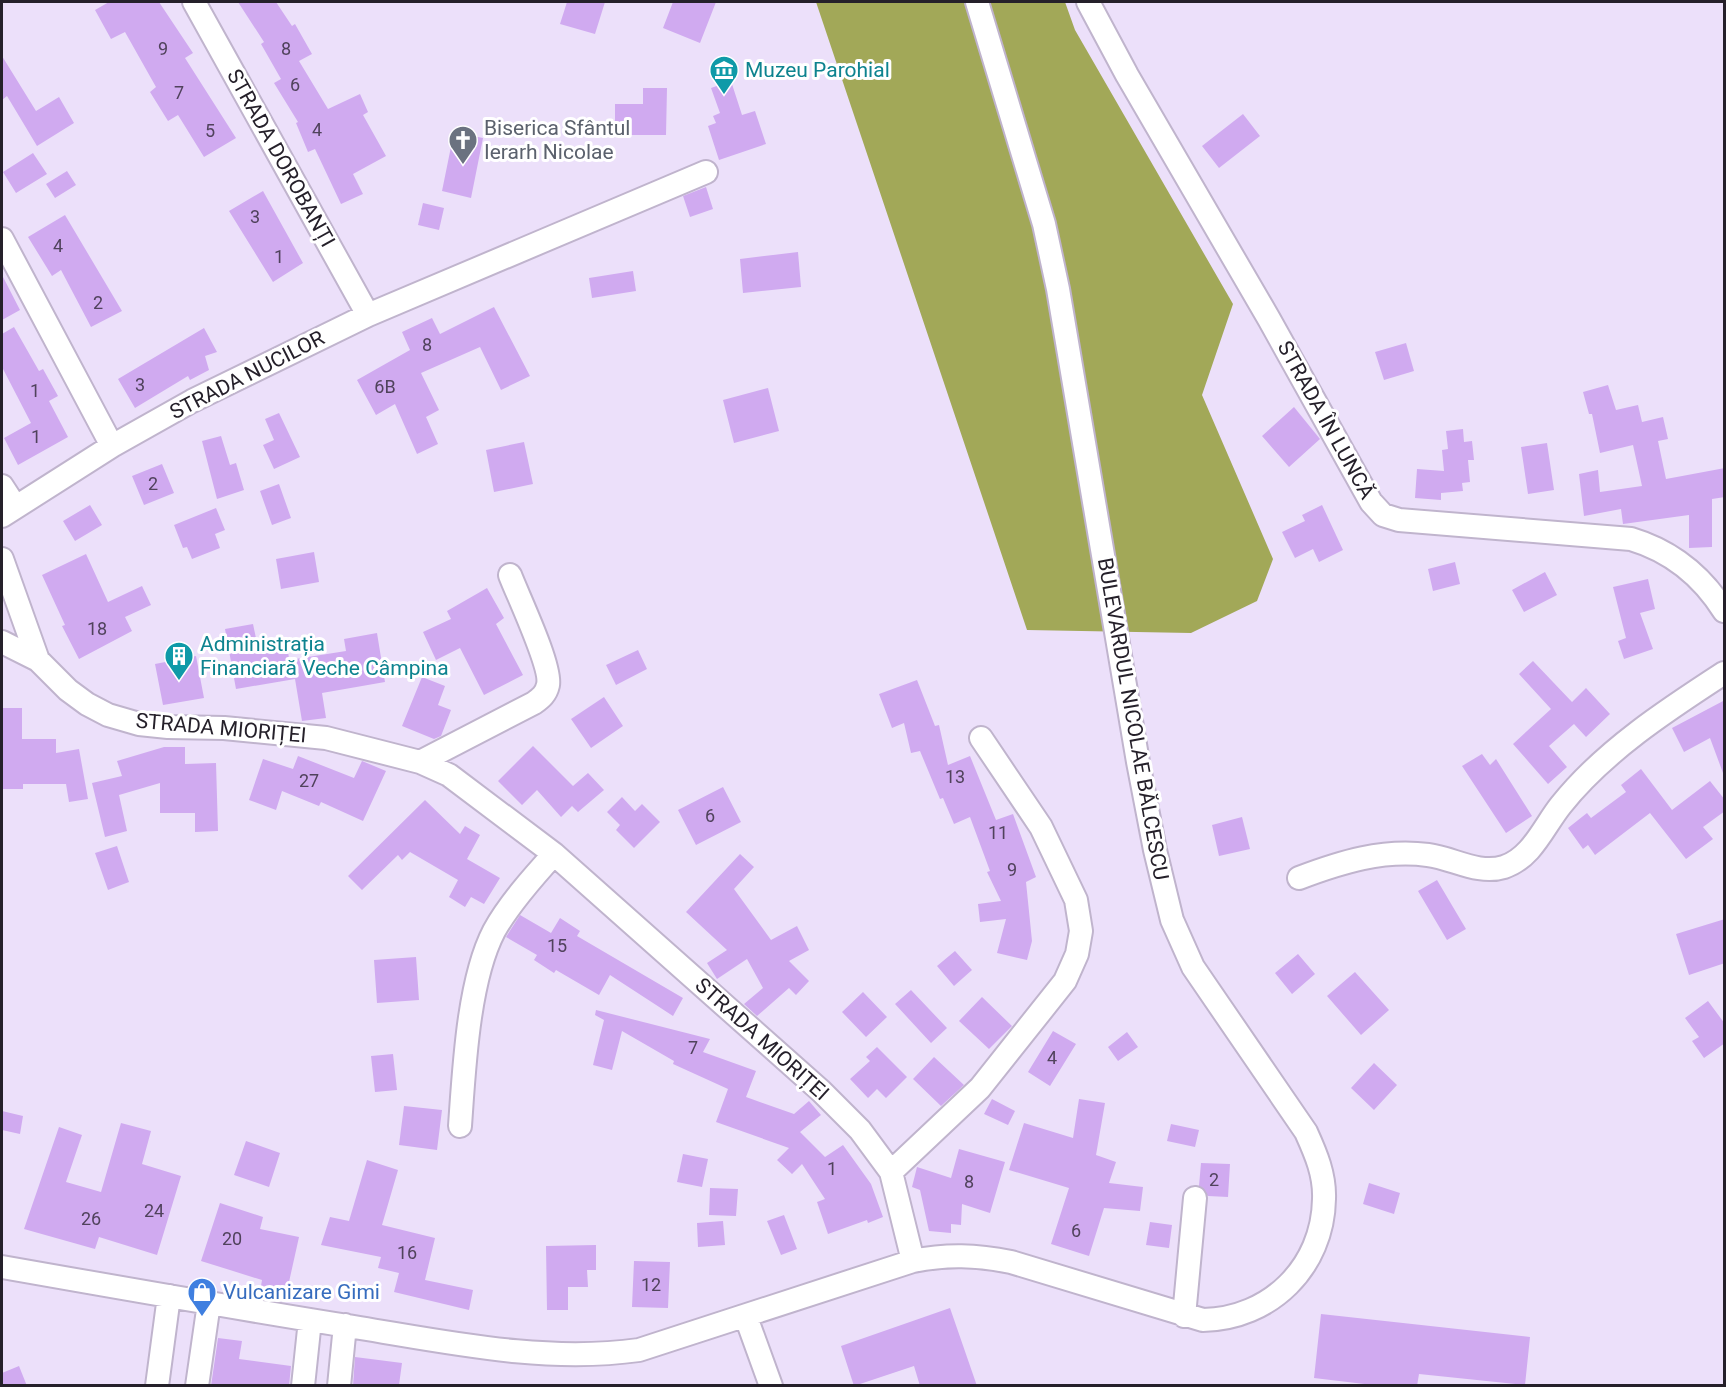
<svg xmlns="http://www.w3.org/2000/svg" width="1726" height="1387" viewBox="0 0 1726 1387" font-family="Roboto,sans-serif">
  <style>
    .forest { fill: #a2a858 }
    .building { fill: #d0aaf0 }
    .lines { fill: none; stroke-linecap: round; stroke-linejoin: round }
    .minor-casing { stroke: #c0b4cd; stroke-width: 26 }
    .minor { stroke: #fff; stroke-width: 22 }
    .labels { text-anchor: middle; stroke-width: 6; stroke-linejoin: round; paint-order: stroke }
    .number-label { font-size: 18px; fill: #50425c }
    .culture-label { font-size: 21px; fill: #0d838f; stroke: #fff; text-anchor: start }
    .worship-label { font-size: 21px; fill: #5b616d; stroke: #fff; text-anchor: start }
    .street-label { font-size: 21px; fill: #25202a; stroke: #fff }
    .shop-label { font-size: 21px; fill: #366cbe; stroke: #fff; text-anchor: start }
  </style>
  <rect width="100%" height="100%" fill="#ece0fa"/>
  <path class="forest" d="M 816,2 L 1065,2 L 1075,30 L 1233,304 L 1202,395 L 1273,559 L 1257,601 L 1191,633 L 1027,630 Z"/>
  <path class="building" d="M 109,2 L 159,2 L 193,53 L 185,58 L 236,138 L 204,157 L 178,115 L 168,121 L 150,92 L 156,87 L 125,32 L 111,39 L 95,10 Z
    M 238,2 L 276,2 L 292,26 L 295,24 L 312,54 L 299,61 L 328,109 L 360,94 L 368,112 L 363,115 L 386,156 L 353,174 L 363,194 L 341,204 L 315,149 L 308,152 L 296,123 L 298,122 L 274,83 L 281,79 L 261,44 L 264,42 Z
    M 567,2 L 605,2 L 595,34 L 560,24 Z
    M 673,2 L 716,2 L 700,43 L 663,28 Z
    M 2,56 L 36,111 L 59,97 L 74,123 L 37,146 L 7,96 L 2,100 Z
    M 731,81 L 742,115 L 755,111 L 766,144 L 719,160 L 708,126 L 716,123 L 713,116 L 720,113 L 711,88 Z
    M 643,88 L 667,88 L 666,135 L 615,135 L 615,104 L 643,104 Z
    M 1243,114 L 1260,136 L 1219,168 L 1202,146 Z
    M 454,132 L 483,138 L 471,198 L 442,191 Z
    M 33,153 L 47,174 L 16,193 L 3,172 Z
    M 67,171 L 76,185 L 55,198 L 46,184 Z
    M 706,187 L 713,209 L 690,217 L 683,196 Z
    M 263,191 L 303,263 L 273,282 L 229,211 Z
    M 423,203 L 444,208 L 439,230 L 418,225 Z
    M 65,215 L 122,311 L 91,327 L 61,270 L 52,276 L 28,237 Z
    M 798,252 L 801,287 L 743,293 L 740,259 Z
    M 633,271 L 636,291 L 592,298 L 589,278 Z
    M 2,275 L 20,310 L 2,320 Z
    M 494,307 L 530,376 L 501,390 L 480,347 L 421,373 L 439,410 L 426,417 L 438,444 L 417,454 L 395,404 L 376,415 L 357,380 L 410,350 L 402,332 L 432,318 L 440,334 Z
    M 14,327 L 39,371 L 43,369 L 58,396 L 49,401 L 68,437 L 18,465 L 4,438 L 31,423 L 2,367 L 2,334 Z
    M 204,328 L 217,352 L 205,356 L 209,370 L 190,380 L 188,376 L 135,408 L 118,379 Z
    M 1406,343 L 1414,371 L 1384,380 L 1375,352 Z
    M 1608,385 L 1616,410 L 1638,405 L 1642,422 L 1663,417 L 1668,439 L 1658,441 L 1666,479 L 1725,468 L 1725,497 L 1712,499 L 1712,547 L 1689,548 L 1689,515 L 1623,524 L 1621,509 L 1584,516 L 1579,474 L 1598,470 L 1600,492 L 1642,486 L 1633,445 L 1600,453 L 1592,414 L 1589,414 L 1583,392 Z
    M 768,388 L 779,431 L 734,443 L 723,400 Z
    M 1294,407 L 1320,439 L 1289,467 L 1262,436 Z
    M 279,413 L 300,457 L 274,469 L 263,445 L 274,440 L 265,419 Z
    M 1463,429 L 1464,442 L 1472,441 L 1474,460 L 1468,460 L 1470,482 L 1462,483 L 1463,491 L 1441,493 L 1441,500 L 1415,498 L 1417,469 L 1444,471 L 1442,450 L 1448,449 L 1446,431 Z
    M 221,436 L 230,465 L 236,463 L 244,490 L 217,499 L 202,441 Z
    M 524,442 L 533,484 L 494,492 L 486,450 Z
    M 1547,443 L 1554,490 L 1528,494 L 1521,447 Z
    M 162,464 L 174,493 L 144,505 L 132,476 Z
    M 279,484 L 291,518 L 272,525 L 260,491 Z
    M 90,505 L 102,525 L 75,541 L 63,521 Z
    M 1322,505 L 1343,550 L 1319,562 L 1313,549 L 1295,558 L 1282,532 L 1305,521 L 1302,515 Z
    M 216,508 L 225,530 L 215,534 L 220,548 L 192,559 L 187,547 L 183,548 L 174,525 Z
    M 314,552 L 319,582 L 281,589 L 276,559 Z
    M 86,554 L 108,602 L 142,586 L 151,605 L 125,617 L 132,631 L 79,659 L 62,626 L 65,625 L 42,575 Z
    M 1455,562 L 1460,584 L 1433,591 L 1428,569 Z
    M 1545,572 L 1557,595 L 1524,612 L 1512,590 Z
    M 1648,579 L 1655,609 L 1640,613 L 1653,649 L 1624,659 L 1618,641 L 1626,638 L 1613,587 Z
    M 487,588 L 504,618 L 496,624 L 523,675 L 484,695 L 460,648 L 436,660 L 423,632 L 451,619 L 447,611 Z
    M 253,624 L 257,643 L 287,639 L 289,660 L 346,651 L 344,639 L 377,633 L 385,682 L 322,693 L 326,718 L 302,721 L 295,679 L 236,689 L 225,629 Z
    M 638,650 L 647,669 L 616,685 L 606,665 Z
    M 196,656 L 204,698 L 163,705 L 155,664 Z
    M 1533,661 L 1572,702 L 1586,688 L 1610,714 L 1586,737 L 1574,724 L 1549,746 L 1567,767 L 1548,784 L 1513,744 L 1551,709 L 1519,674 Z
    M 422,677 L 445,686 L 438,705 L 451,710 L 441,736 L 434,739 L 402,726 Z
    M 917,680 L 935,726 L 939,725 L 948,765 L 970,756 L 996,820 L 1013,814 L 1036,877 L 1026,882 L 1032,941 L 1027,960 L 997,953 L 1006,919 L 980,922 L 978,904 L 1001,901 L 987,872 L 990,871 L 970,817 L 954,824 L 943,798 L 940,799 L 920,751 L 911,753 L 904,723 L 892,728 L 879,694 Z
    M 604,697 L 623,726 L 591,748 L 571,719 Z
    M 1725,700 L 1725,773 L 1723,773 L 1710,738 L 1684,752 L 1672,728 Z
    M 2,708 L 22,708 L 22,739 L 56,739 L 56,753 L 79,749 L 88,799 L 69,802 L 66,784 L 23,784 L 23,789 L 2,789 Z
    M 533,746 L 573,786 L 588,773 L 604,790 L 578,812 L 572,806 L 561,817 L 537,790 L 522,805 L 498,781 Z
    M 164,747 L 185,747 L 185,764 L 216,763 L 218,831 L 195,832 L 195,813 L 160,813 L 160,783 L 119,795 L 127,831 L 105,837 L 92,783 L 122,776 L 117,761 Z
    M 1482,754 L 1490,765 L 1496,759 L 1532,816 L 1506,833 L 1462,766 Z
    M 298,756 L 354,778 L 362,761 L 386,771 L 363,821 L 321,802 L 319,806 L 282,791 L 276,810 L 249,800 L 263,759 L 293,769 Z
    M 1641,769 L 1672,810 L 1710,781 L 1725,800 L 1725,811 L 1703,827 L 1713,839 L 1686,859 L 1650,813 L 1595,855 L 1588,845 L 1583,849 L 1568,828 L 1587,813 L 1591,818 L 1626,792 L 1621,785 Z
    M 723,787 L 741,822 L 696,845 L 678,810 Z
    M 622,797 L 635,811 L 642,804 L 660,822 L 634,848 L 616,830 L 620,825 L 607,812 Z
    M 425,800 L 460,834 L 465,826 L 480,835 L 467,859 L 500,878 L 484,904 L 471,897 L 465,907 L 449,897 L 458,880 L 410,852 L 402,860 L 398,855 L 362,890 L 348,876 Z
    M 1242,817 L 1250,849 L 1219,856 L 1212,825 Z
    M 117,846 L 129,882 L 108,890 L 95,853 Z
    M 740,854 L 754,867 L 734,889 L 771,940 L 797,926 L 809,950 L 789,961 L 809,981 L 796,995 L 789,988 L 757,1016 L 744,1004 L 763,988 L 747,959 L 717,979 L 707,963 L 727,950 L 686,912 Z
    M 1437,880 L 1466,929 L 1447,940 L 1418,891 Z
    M 520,915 L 551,933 L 560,918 L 580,931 L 577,936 L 683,998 L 673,1016 L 610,975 L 599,995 L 556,970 L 554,973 L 534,960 L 537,955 L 506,937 Z
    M 1725,919 L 1725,963 L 1689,975 L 1676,934 Z
    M 955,951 L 972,970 L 954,986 L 937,966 Z
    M 1298,954 L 1315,974 L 1292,994 L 1275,973 Z
    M 416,957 L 419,1000 L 377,1003 L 374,960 Z
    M 1355,972 L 1389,1010 L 1361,1035 L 1327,996 Z
    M 911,990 L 947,1028 L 931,1043 L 895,1004 Z
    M 863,992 L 887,1017 L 866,1037 L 842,1012 Z
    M 982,997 L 1012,1026 L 989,1049 L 959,1021 Z
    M 1708,1001 L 1725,1024 L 1725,1043 L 1704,1058 L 1692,1041 L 1699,1037 L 1685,1018 Z
    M 596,1010 L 710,1039 L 703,1052 L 756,1071 L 746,1097 L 794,1114 L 809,1101 L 821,1115 L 800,1132 L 825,1157 L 843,1145 L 871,1184 L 883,1217 L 868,1223 L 867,1220 L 828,1234 L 817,1202 L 825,1199 L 802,1164 L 792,1174 L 777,1160 L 789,1148 L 716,1122 L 728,1089 L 673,1064 L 674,1061 L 622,1031 L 612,1070 L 593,1065 L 604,1020 L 595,1015 Z
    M 1053,1031 L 1076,1044 L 1050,1086 L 1028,1072 Z
    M 1127,1032 L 1138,1047 L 1118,1061 L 1108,1047 Z
    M 877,1047 L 907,1077 L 886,1098 L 877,1089 L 868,1098 L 850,1079 L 870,1061 L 866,1057 Z
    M 393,1054 L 397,1090 L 375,1092 L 371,1056 Z
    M 934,1057 L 964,1085 L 941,1106 L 913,1079 Z
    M 1374,1063 L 1397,1085 L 1374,1110 L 1351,1088 Z
    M 992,1099 L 1015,1111 L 1008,1125 L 984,1114 Z
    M 1079,1099 L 1105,1103 L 1096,1155 L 1116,1162 L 1109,1183 L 1143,1187 L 1140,1211 L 1104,1208 L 1089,1256 L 1051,1244 L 1069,1188 L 1009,1170 L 1024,1123 L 1073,1138 Z
    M 404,1106 L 442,1110 L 437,1150 L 399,1145 Z
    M 2,1111 L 23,1116 L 20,1134 L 2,1130 Z
    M 121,1123 L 151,1131 L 142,1164 L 181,1176 L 157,1255 L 99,1237 L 95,1249 L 24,1229 L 59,1127 L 82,1135 L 66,1182 L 101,1192 Z
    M 1171,1124 L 1199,1130 L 1195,1147 L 1167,1141 Z
    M 246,1141 L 280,1153 L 269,1187 L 234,1175 Z
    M 959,1149 L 1005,1162 L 990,1213 L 962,1204 L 961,1225 L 951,1224 L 951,1233 L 929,1231 L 920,1190 L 912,1187 L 917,1167 L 951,1178 Z
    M 683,1154 L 708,1159 L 702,1187 L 677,1182 Z
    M 367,1160 L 398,1170 L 382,1225 L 435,1238 L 425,1280 L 473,1290 L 469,1310 L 394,1292 L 399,1273 L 378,1268 L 381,1257 L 321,1245 L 330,1217 L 349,1221 Z
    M 1201,1163 L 1230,1164 L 1228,1197 L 1208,1196 L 1199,1186 Z
    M 1369,1183 L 1400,1193 L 1394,1214 L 1363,1204 Z
    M 710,1188 L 738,1189 L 736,1216 L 709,1215 Z
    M 220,1203 L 263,1217 L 260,1229 L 299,1237 L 287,1291 L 261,1286 L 262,1280 L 201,1261 Z
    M 784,1215 L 797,1249 L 781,1255 L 767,1221 Z
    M 723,1221 L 725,1245 L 698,1247 L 697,1223 Z
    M 1150,1222 L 1172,1225 L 1169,1248 L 1146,1245 Z
    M 596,1245 L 596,1270 L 587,1270 L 588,1287 L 568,1287 L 568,1310 L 547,1310 L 546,1246 Z
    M 634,1261 L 670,1262 L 668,1308 L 632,1307 Z
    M 950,1308 L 977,1386 L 920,1386 L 914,1366 L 854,1386 L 841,1346 Z
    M 1321,1314 L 1530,1337 L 1525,1385 L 1419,1374 L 1417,1386 L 1381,1386 L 1314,1378 Z
    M 218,1338 L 242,1341 L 239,1359 L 291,1366 L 289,1386 L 211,1386 Z
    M 355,1357 L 402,1363 L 399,1385 L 353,1386 Z
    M 19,1366 L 27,1386 L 2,1386 L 2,1373 Z"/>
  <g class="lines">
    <g class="minor-casing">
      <path id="minor" d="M 194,2 L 368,315
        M 1088,2 L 1127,75 L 1269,319 L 1371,502 L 1383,515 L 1399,520 L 1631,539 C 1671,551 1702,576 1724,611
        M 2,239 L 112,446
        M 2,486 L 15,506
        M 2,516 L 112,446 L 192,401 L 368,315 L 706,172
        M 2,559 L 38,660
        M 2,642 L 38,660 L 68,690 L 87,704 L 108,715 L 139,724 L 168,727 L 224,728 L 326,738 L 420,762 L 449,775 L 554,854 L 821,1091 L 860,1130 L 891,1172 L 913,1261
        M 420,762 L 534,703 C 541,698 546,694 548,685 C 552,667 518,596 510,575
        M 1299,878 C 1341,862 1383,849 1428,855 C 1453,858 1478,875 1504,867 C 1532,858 1544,826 1561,805 C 1604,751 1667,710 1724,673
        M 460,1126 C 464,1070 468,981 494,931 C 509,904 533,877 554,854
        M 891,1172 L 980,1088 L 1065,981 L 1077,954 L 1081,931 L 1076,900 L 1041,827 L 981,738
        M 2,1267 C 121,1288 240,1309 360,1328 C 452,1343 546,1363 639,1350 L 913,1261 C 947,1254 976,1255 1011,1262 L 1203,1320 C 1270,1319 1323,1267 1324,1199 C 1325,1175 1316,1154 1306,1132 L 1193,967 L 1172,920 L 1155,850 L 1138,762 L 1058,289 L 1044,224 L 977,2
        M 1184,1316 L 1195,1198
        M 746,1317 L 771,1386
        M 157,1386 L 169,1296
        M 197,1386 L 209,1303
        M 303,1386 L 310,1320
        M 339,1386 L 345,1325"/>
    </g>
    <use href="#minor" class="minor"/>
  </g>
  <defs>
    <g id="museum-pin" transform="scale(1.5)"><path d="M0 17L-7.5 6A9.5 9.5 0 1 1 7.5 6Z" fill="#0f9aa8" stroke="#fff"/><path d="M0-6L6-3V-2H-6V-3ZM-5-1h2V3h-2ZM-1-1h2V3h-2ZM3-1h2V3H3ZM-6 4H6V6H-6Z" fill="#fff"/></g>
    <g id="church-pin" transform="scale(1.5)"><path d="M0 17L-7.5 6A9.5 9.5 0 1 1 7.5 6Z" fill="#6b7280" stroke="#fff"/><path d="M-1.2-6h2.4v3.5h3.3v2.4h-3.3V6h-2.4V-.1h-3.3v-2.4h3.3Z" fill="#fff"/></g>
    <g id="building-pin" transform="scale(1.5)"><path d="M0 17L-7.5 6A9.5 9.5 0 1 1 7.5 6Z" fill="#0f9aa8" stroke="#fff"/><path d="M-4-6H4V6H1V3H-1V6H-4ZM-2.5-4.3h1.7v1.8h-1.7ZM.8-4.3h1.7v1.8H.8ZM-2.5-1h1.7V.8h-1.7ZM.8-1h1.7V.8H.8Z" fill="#fff"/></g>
    <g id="shop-pin" transform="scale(1.5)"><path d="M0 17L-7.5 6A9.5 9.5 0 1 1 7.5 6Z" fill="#3f7fe0" stroke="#fff"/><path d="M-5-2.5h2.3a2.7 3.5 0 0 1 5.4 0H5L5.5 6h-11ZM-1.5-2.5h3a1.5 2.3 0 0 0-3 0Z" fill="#fff"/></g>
  </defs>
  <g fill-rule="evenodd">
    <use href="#museum-pin" x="724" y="70"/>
    <use href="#church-pin" x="463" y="140"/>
    <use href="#building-pin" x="179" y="656"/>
    <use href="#shop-pin" x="202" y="1292"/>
  </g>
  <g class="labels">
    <g class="number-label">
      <text x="163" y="55">9</text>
      <text x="286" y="55">8</text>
      <text x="295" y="91">6</text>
      <text x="179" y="99">7</text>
      <text x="317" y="136">4</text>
      <text x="210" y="137">5</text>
      <text x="255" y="223">3</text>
      <text x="58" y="252">4</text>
      <text x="279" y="263">1</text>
      <text x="98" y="309">2</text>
      <text x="427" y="351">8</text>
      <text x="140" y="391">3</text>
      <text x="385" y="393">6B</text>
      <text x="35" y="397">1</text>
      <text x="36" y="443">1</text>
      <text x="153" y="490">2</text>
      <text x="97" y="635">18</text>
      <text x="955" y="783">13</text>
      <text x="309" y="787">27</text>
      <text x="710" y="822">6</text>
      <text x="998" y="839">11</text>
      <text x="1012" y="876">9</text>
      <text x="557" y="952">15</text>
      <text x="693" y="1054">7</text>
      <text x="1052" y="1064">4</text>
      <text x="832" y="1175">1</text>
      <text x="1214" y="1186">2</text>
      <text x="969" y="1188">8</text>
      <text x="154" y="1217">24</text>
      <text x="91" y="1225">26</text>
      <text x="1076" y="1237">6</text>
      <text x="232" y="1245">20</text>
      <text x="407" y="1259">16</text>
      <text x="651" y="1291">12</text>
    </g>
    <g class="culture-label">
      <text x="745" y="77">Muzeu Parohial</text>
      <text x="200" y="651">Administrația<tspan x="200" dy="24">Financiară Veche Câmpina</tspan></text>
    </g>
    <g class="worship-label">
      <text x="484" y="135">Biserica Sfântul<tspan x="484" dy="24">Ierarh Nicolae</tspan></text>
    </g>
    <g class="street-label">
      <text transform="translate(281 158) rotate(61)" y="7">STRADA DOROBANȚI</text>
      <text transform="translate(247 375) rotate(-27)" y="7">STRADA NUCILOR</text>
      <text transform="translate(1326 420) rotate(61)" y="7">STRADA ÎN LUNCĂ</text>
      <text transform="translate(1133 719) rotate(80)" y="7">BULEVARDUL NICOLAE BĂLCESCU</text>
      <text transform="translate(221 728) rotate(5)" y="7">STRADA MIORIȚEI</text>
      <text transform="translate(762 1039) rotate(42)" y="7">STRADA MIORIȚEI</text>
    </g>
    <g class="shop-label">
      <text x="223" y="1299">Vulcanizare Gimi</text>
    </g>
  </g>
  <rect width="1726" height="1387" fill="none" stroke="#25202a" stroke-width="6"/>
</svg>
